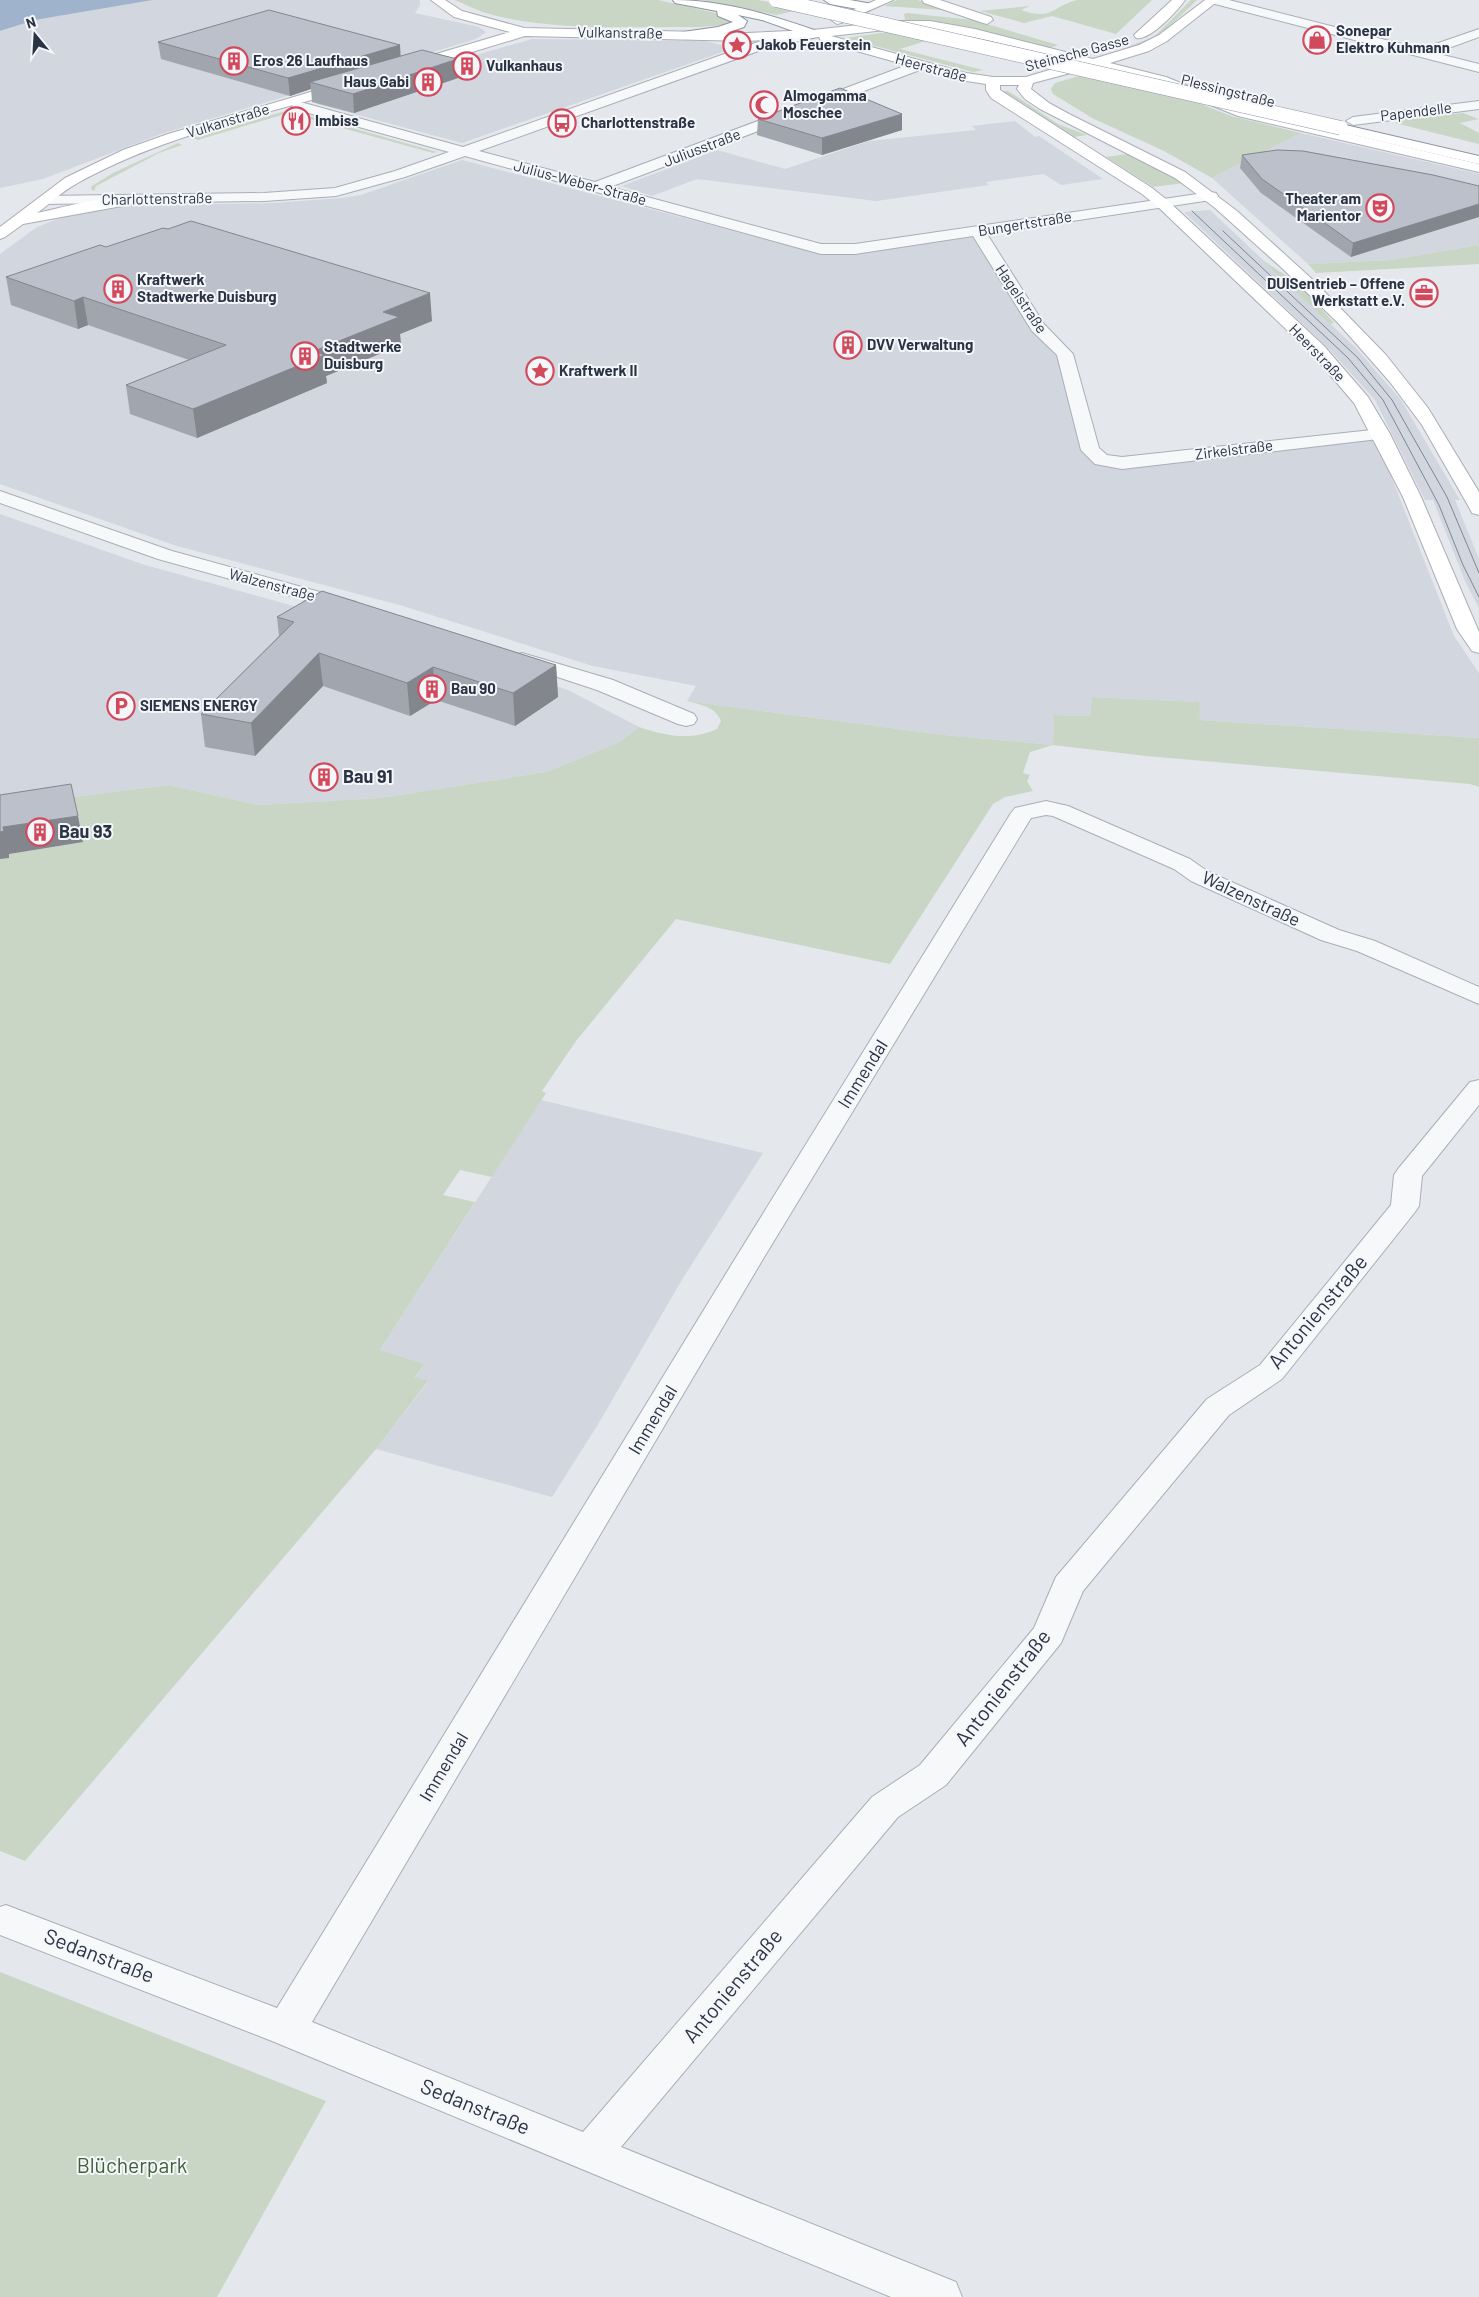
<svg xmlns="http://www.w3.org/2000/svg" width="1479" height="2297" viewBox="0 0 1479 2297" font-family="Barlow,sans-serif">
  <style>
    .built { fill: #d2d6de }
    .green { fill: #c9d6c5 }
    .water { fill: #9fb4cc }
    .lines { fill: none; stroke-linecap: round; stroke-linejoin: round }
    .street-casing { stroke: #a9aeb7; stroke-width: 2 }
    .secondary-casing { stroke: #a9aeb7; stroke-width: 2 }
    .highway-casing { stroke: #8b94a3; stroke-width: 2 }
    .street { fill: #f7f8fa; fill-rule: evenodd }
    .secondary { fill: #fff; fill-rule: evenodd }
    .highway { fill: #fff; fill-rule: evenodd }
    .tram { stroke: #7d8696; stroke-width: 1 }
    .highway-bridge-casing { stroke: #8b94a3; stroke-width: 15; stroke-linecap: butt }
    .highway-bridge { stroke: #fff; stroke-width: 14 }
    .wall { fill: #a1a5ae }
    .shaded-wall { fill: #83868d }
    .building { fill: #bbc0ca; stroke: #83868d }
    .labels { text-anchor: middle; stroke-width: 4; stroke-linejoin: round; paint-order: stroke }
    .far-poi-label { font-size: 15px; font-weight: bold; fill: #2b3445; stroke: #f4f6f9; text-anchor: start }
    .far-street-label { font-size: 15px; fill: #2b3445; stroke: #f4f6f9 }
    .poi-label { font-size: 18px; font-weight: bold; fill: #2b3445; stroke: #f4f6f9; text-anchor: start }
    .street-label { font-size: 18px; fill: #2b3445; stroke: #f4f6f9 }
    .near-street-label { font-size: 21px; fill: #2b3445; stroke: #f4f6f9 }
    .near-park-label { font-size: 21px; fill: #3f6138; stroke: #f4f6f9 }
  </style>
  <rect width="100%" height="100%" fill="#e4e7ec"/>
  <path class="built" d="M 153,0 L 420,0 L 420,5 L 415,13 L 479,27 L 486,32 L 476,39 L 161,134 L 43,179 L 0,188 L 0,31 L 35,20 Z
    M 532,39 L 705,41 L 734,48 L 462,143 L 317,104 L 317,102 L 389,80 Z
    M 1015,121 L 1035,137 L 1039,136 L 1103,179 L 1061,185 L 1044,174 L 986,182 L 989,185 L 876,201 L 697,179 L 652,196 L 622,186 L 717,150 L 785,169 L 869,141 L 976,130 L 972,126 Z
    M 1301,133 L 1479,174 L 1479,245 L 1391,260 L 1308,264 L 1212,178 Z
    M 462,160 L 822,254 L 872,252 L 972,237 L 1033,324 L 1061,354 L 1101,463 L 1376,438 L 1454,636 L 1479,673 L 1479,738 L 1200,720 L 1198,702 L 1092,697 L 1090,716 L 1054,715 L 1053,745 L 944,735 L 687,701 L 696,686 L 593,666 L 403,606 L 177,546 L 0,484 L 0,254 L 37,227 L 68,215 L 99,209 L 132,206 L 273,203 L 342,198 L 361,195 Z
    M 1210,210 L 1356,348 L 1401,400 L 1460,500 L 1455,500 L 1479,559 L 1479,608 L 1465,581 L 1433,500 L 1425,500 L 1375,400 L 1330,350 L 1184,212 Z
    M 0,514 L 145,565 L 359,624 L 568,690 L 639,727 L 620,742 L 546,772 L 381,798 L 258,805 L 168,785 L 0,806 Z
    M 541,1100 L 763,1153 L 683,1278 L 597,1426 L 552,1497 L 376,1449 L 428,1382 L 415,1378 L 425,1364 L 380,1350 Z"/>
  <path class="green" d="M 454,0 L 658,0 L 716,13 L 729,17 L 732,21 L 724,25 L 701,27 C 633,26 551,32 486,13 C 476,10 465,4 454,0 Z
    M 702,0 L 758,0 L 804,9 L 776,15 Z
    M 897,0 L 918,0 L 943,10 L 884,6 Z
    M 1077,0 L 1152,0 L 1116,34 L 1052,16 L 1024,23 L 980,11 L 1030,6 L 1021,10 C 1053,21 1051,7 1077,0 Z
    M 1191,0 L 1197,0 C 1182,14 1144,55 1122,49 L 1154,37 Z
    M 907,13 L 973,20 L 1058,45 L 1050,48 L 964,26 L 905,20 L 904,14 Z
    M 895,31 L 929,40 L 900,49 L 983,70 L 973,72 L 845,38 Z
    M 1086,74 L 1181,96 L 1231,116 L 1301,133 L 1212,178 L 1164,151 L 1092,118 L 1053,94 L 1051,89 L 1055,83 Z
    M 1002,91 L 1008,91 L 1058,124 L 1087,135 L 1073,137 L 1006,96 Z
    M 289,110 L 437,152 L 433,153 L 288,113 L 198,140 L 193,138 Z
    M 1463,113 L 1479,119 L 1460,123 L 1479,133 L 1479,144 L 1395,123 L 1403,120 Z
    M 178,143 L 182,145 L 159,153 L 96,186 L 94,191 L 91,189 L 92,186 L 113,173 Z
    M 1134,153 L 1184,183 L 1153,187 L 1106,157 Z
    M 1479,245 L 1479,264 L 1316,273 L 1308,264 L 1391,260 Z
    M 1261,259 L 1300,285 L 1334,323 L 1330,324 Z
    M 1092,697 L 1199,702 L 1200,720 L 1479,738 L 1479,787 L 1470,784 L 1146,756 L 1053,745 L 1030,752 L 1023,773 L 1030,775 L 1027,781 L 1033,791 L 1005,797 L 993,804 L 890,964 L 676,919 L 576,1041 L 542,1091 L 546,1093 L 492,1177 L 460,1170 L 443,1195 L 475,1202 L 380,1350 L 425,1364 L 415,1377 L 428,1381 L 376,1449 L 25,1861 L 0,1851 L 0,806 L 168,785 L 258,805 L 381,798 L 546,772 L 620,742 L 639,727 C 666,736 690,741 717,729 L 721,721 C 715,706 701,705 687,701 L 944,735 L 1053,745 L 1054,715 L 1090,716 Z
    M 0,1972 L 326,2101 L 217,2297 L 0,2297 Z"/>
  <path class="water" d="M 0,0 L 153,0 L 35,20 L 0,31 Z"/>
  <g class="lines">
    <g class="street-casing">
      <path id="street" d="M 1209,0 L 1229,0 L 1421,49 L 1479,29 L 1479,37 L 1435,53 L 1479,64 L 1479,72 L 1211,3 Z
        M 813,30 L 817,31 L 819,34 L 817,37 L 767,48 L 479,151 L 595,182 L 915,62 L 925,62 L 927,65 L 925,68 L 610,187 L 821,244 L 855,244 L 1211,192 L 1216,193 L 1218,196 L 1216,199 L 1211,200 L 987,234 L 1044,324 L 1073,354 L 1099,448 L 1107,455 L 1122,457 L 1381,429 L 1387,430 L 1390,434 L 1387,438 L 1122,469 L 1095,464 L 1081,450 L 1057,355 L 1032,331 L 973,236 L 855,254 L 821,254 L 465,156 L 405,177 L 336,196 L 264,201 L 44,204 L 37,200 L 44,196 L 264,193 L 335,188 L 395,171 L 449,152 L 294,109 L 292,106 L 294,103 L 304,103 L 463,147 L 758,42 Z
        M 1479,101 L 1479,109 L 1353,125 L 1346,121 L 1353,117 Z
        M 0,491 L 172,551 L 356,602 L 359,606 L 356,610 L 349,612 L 158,559 L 0,503 Z
        M 522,653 L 613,680 L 694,714 L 697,719 L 694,724 L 686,726 L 678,724 L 597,690 L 515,663 L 512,659 L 515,655 Z
        M 1046,801 L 1068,806 L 1190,859 L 1207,871 L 1339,930 L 1375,941 L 1479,987 L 1479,1004 L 1357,951 L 1321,940 L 1191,881 L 1174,869 L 1053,816 L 1046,815 L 1031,818 L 763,1259 L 312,2022 L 583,2132 L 872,1797 L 920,1765 L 1034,1628 L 1056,1577 L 1207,1399 L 1260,1365 L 1391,1205 L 1394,1175 L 1398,1169 L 1470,1082 L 1479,1080 L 1479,1105 L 1422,1176 L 1419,1206 L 1415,1212 L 1282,1379 L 1229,1415 L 1083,1591 L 1061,1643 L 946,1785 L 898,1817 L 621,2147 L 956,2282 L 962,2297 L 891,2297 L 272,2041 L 0,1935 L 0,1907 L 6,1905 L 277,2008 L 735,1259 L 1011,813 L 1015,808 Z"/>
    </g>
    <g class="secondary-casing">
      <path id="secondary" d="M 431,0 L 445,0 L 462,11 L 524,28 L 747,33 L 813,30 L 894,21 L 930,21 L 975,29 L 1093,59 L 1139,45 L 1159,35 L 1205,0 L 1219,0 L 1167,41 L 1149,51 L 1110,63 L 1166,77 L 1247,110 L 1479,164 L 1479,172 L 1238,116 L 1156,83 L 1093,67 L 1033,83 L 1031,89 L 1049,103 L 1069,114 L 1185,172 L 1237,211 L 1313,280 L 1386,355 L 1428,408 L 1479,492 L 1479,515 L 1472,513 L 1470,509 L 1422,425 L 1390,382 L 1338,323 L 1283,269 L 1214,207 L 1175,178 L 1040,109 L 1025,99 L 1017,89 L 1019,85 L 1000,85 L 1000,90 L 1152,188 L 1167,200 L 1324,346 L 1368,397 L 1390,434 L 1421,497 L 1479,632 L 1479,653 L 1472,651 L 1457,629 L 1403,497 L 1354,403 L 1312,354 L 1157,206 L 1142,194 L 991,98 L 986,90 L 986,84 L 960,80 L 821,41 L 819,37 L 747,41 L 525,36 L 416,69 L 406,69 L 404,66 L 406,63 L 510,32 L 454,17 ZM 894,29 C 958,29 1015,47 1076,62 L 1026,77 L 993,77 L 966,73 L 831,36 Z
        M 876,0 L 893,0 L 841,23 L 837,24 L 831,20 Z
        M 922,0 L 940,0 L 991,17 L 993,20 L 987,24 L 983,23 L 924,3 Z
        M 1172,0 L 1185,0 C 1177,11 1150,41 1136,38 L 1134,35 Z
        M 348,81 L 355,85 L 353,88 C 262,115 158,137 76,184 C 62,191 50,204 37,213 C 53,210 138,187 146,199 L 144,202 L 23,224 L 5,237 L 0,239 L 0,227 L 65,178 L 123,150 L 168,134 Z"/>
    </g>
    <g class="highway-casing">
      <path id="highway" d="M 673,0 C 723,0 771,15 817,31 L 819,34 L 813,38 L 762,20 L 738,15 L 747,21 L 744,27 L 720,35 L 687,39 L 683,38 L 681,35 L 683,32 L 718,27 L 733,22 L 718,16 L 717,11 L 675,3 Z
        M 824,0 L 850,0 L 872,4 L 874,7 L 868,11 L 830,4 Z
        M 1341,124 L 1479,156 L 1479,164 L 1336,131 L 1334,128 Z"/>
    </g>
    <use href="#street" class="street"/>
    <use href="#secondary" class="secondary"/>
    <use href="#highway" class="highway"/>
    <path class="tram" d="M 1192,211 L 1348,358 L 1383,400 L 1439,505 L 1463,565 L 1479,597
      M 1223,231 L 1358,358 L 1392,400 L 1447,497 L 1479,573"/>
    <g class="highway-bridge-casing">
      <path id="highway-bridge" d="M 776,0 L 1341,128"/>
    </g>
    <use href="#highway-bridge" class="highway-bridge"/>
  </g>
  <path class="wall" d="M 158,42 L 401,56 L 458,78 L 354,113 L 312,102 L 311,89 L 290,96 L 161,59 Z
    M 902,114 L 902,130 L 822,155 L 757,135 L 758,119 Z
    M 1242,155 L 1479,186 L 1351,257 L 1261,193 L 1240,168 Z
    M 106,247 L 432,321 L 400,334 L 401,345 L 326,376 L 327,383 L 197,438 L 130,414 L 126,385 L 189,360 L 88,325 L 78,329 L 11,305 L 6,277 Z
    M 277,617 L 556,665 L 558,697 L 515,726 L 436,700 L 410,716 L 323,686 L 255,756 L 205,747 L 201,714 L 279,636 Z"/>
  <path class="shaded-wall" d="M 400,45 L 401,62 L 310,82 L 311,89 L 290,96 L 288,78 Z
    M 457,59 L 458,78 L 354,113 L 353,94 Z
    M 902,114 L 902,130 L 822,155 L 822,138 Z
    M 1479,204 L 1479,217 L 1351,257 L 1353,243 Z
    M 430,293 L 432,321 L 400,334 L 401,345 L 326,376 L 327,383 L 197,438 L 193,409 L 314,351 L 383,312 Z
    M 83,297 L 88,325 L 78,329 L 74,301 Z
    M 319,653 L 323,686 L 255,756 L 251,723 Z
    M 556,665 L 558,697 L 515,726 L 513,693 Z
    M 433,667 L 436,700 L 410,716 L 407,683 Z
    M 78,816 L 83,842 L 9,854 L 9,858 L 0,859 L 0,832 L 3,827 Z"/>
  <path class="building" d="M 269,10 L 400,45 L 288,78 L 158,42 Z
    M 422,50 L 457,59 L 353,94 L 310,82 Z
    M 840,88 L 902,114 L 822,138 L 758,119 Z
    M 1277,150 L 1303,151 L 1433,175 L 1479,186 L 1479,204 L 1353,243 L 1262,179 L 1242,155 Z
    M 191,221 L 430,293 L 383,312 L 399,317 L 314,351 L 324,355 L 193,409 L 126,385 L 226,345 L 83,297 L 74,301 L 6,277 L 100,245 L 106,247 L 163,228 L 168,229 Z
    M 322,591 L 556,665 L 513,693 L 433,667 L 407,683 L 319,653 L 251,723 L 201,714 L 294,622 L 277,617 Z
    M 71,784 L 78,816 L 3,827 L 4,831 L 0,832 L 0,795 Z"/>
  <defs>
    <g id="shop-ring" transform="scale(1.4375)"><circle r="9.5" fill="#f4f6f9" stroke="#d1495b" stroke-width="1.5"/><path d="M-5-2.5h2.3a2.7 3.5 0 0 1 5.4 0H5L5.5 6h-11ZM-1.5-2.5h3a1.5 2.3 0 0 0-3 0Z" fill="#d1495b"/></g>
    <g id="sight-ring" transform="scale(1.4375)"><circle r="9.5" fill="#f4f6f9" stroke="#d1495b" stroke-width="1.5"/><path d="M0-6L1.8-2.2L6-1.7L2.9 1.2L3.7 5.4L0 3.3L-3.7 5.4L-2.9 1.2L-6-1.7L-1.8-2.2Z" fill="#d1495b"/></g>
    <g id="building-ring" transform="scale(1.4375)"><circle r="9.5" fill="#f4f6f9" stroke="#d1495b" stroke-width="1.5"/><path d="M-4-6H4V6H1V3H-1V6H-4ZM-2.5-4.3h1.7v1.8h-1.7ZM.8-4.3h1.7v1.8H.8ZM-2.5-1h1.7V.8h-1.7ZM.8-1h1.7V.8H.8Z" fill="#d1495b"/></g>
    <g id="mosque-ring" transform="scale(1.4375)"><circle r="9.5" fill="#f4f6f9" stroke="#d1495b" stroke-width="1.5"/><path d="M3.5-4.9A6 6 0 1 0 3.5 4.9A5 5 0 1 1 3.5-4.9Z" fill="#d1495b"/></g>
    <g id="restaurant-ring" transform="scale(1.4375)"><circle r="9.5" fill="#f4f6f9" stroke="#d1495b" stroke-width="1.5"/><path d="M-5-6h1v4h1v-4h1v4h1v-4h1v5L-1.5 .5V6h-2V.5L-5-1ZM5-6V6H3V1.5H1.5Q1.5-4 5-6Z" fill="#d1495b"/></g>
    <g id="bus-ring" transform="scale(1.4375)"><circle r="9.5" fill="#f4f6f9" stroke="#d1495b" stroke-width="1.5"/><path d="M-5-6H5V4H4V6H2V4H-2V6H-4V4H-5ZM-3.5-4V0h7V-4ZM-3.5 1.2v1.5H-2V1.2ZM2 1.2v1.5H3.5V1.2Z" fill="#d1495b"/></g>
    <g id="theatre-ring" transform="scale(1.4375)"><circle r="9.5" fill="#f4f6f9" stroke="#d1495b" stroke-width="1.5"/><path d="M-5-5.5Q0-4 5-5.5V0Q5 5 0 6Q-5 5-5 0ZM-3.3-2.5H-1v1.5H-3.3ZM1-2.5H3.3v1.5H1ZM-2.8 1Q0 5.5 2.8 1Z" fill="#d1495b"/></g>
    <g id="office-ring" transform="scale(1.4375)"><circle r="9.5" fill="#f4f6f9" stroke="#d1495b" stroke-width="1.5"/><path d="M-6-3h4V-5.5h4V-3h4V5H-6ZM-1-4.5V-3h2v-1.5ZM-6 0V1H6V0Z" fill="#d1495b"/></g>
    <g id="parking-ring" transform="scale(1.4375)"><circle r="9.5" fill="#f4f6f9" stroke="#d1495b" stroke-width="1.5"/><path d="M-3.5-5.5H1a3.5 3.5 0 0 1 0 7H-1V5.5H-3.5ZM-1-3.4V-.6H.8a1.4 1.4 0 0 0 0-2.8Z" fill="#d1495b"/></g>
  </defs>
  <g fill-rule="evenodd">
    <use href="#shop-ring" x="1317" y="40"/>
    <use href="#sight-ring" x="737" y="45"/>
    <use href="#building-ring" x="234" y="61"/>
    <use href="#building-ring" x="467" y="66"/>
    <use href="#building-ring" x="428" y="82"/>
    <use href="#mosque-ring" x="764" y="105"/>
    <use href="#restaurant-ring" x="296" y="121"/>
    <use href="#bus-ring" x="562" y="123"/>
    <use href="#theatre-ring" x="1380" y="208"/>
    <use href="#building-ring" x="118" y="289"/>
    <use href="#office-ring" x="1424" y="293"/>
    <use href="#building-ring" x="848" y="345"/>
    <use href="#building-ring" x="305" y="356"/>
    <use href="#sight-ring" x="540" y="371"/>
    <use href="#building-ring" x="432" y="689"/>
    <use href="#parking-ring" x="121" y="706"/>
    <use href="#building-ring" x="324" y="777"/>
    <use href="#building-ring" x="40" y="832"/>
  </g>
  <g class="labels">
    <g class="far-poi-label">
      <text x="1336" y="36">Sonepar<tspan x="1336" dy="17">Elektro Kuhmann</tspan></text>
      <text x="756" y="50">Jakob Feuerstein</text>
      <text x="253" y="66">Eros 26 Laufhaus</text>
      <text x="486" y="71">Vulkanhaus</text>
      <text x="409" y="87" text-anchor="end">Haus Gabi</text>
      <text x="783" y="101">Almogamma<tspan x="783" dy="17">Moschee</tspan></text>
      <text x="315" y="126">Imbiss</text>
      <text x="581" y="128">Charlottenstraße</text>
      <text x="1361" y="204" text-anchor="end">Theater am<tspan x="1361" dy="17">Marientor</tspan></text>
      <text x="137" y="285">Kraftwerk<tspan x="137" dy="17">Stadtwerke Duisburg</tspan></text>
      <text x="1405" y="289" text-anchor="end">DUISentrieb – Offene<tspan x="1405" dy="17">Werkstatt e.V.</tspan></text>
      <text x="867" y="350">DVV Verwaltung</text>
      <text x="324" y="352">Stadtwerke<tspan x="324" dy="17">Duisburg</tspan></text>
      <text x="559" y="376">Kraftwerk II</text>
      <text x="451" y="694">Bau 90</text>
      <text x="140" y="711">SIEMENS ENERGY</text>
    </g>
    <g class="far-street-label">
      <text transform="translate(620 33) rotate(1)" y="5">Vulkanstraße</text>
      <text transform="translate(1077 53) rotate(-15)" y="5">Steinsche Gasse</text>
      <text transform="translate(931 68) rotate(15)" y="5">Heerstraße</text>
      <text transform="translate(1228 91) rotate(14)" y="5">Plessingstraße</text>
      <text transform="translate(1416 112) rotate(-7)" y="5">Papendelle</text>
      <text transform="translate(228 121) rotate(-17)" y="5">Vulkanstraße</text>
      <text transform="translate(702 148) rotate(-21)" y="5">Juliusstraße</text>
      <text transform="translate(580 183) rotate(15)" y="5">Julius-Weber-Straße</text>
      <text transform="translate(157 199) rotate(-1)" y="5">Charlottenstraße</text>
      <text transform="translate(1025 224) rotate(-9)" y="5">Bungertstraße</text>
      <text transform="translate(1021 299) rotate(56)" y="5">Hagelstraße</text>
      <text transform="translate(1317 353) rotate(46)" y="5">Heerstraße</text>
      <text transform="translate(1234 450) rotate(-7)" y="5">Zirkelstraße</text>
      <text transform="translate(272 585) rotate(15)" y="5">Walzenstraße</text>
    </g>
    <g class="poi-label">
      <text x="343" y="783">Bau 91</text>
      <text x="59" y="838">Bau 93</text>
    </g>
    <g class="street-label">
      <text transform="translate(1251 899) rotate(25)" y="6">Walzenstraße</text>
      <text transform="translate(863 1074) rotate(-58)" y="6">Immendal</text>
      <text transform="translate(653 1420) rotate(-59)" y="6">Immendal</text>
      <text transform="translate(444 1767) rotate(-59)" y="6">Immendal</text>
    </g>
    <g class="near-street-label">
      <text transform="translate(1318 1312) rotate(-50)" y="7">Antonienstraße</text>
      <text transform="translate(1003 1688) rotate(-52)" y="7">Antonienstraße</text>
      <text transform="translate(99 1956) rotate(21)" y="7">Sedanstraße</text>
      <text transform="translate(733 1986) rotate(-50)" y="7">Antonienstraße</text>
      <text transform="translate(475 2107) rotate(22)" y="7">Sedanstraße</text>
    </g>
    <g class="near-park-label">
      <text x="132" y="2173">Blücherpark</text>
    </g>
  </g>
  <g transform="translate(35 35) rotate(342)" stroke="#f4f6f9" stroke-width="4" paint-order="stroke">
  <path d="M0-4L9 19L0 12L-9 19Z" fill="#2b3445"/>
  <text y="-8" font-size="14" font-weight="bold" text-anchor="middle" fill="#2b3445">N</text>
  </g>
</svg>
